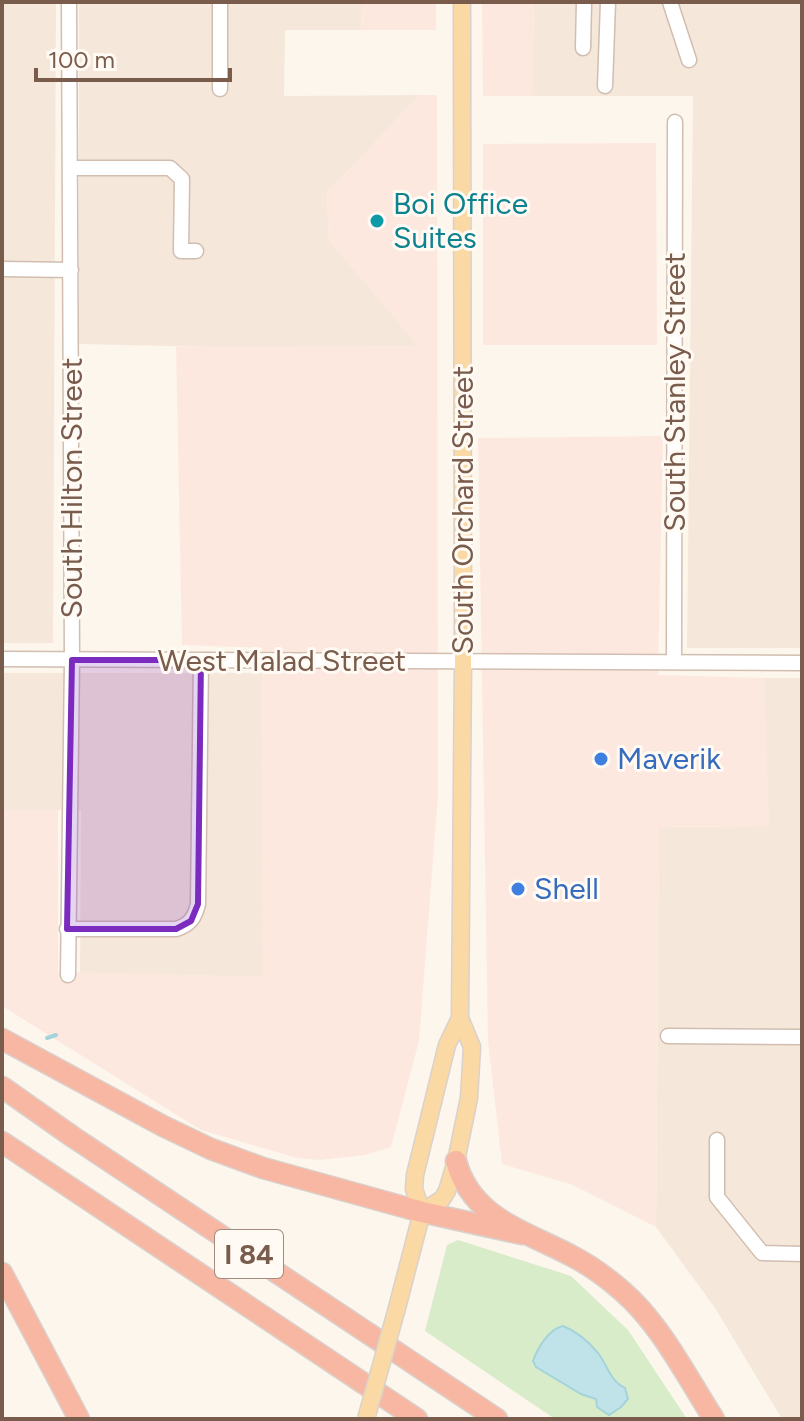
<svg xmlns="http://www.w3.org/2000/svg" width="804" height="1421" viewBox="0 0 804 1421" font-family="Figtree,sans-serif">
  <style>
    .residential { fill: #f5e8da }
    .commercial { fill: #fde8e0 }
    .green { fill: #d8ecc9; fill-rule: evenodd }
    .water { fill: #bfe3e8; stroke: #a5d3da; stroke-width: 2 }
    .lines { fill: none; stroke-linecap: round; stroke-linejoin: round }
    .stream { stroke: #a5d3da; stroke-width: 4 }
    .minor-casing { stroke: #d1beb0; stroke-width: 17 }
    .major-casing { stroke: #dad1cd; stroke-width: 19 }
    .highway-casing { stroke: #dad1cd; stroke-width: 23 }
    .minor { stroke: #fff; stroke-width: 14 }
    .major { stroke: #fbd9a5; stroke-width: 16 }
    .highway { stroke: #f7b7a3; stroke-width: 20 }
    .major-bridge-casing { stroke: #dad1cd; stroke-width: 19; stroke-linecap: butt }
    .major-bridge { stroke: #fbd9a5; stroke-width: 16 }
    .marked { fill: #7b2cbf; fill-opacity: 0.2; stroke: #7b2cbf; stroke-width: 6; stroke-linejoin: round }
    .culture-dot { fill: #0f9aa8; stroke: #fffaf3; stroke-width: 3 }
    .shop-dot { fill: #3f7fe0; stroke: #fffaf3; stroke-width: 3 }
    .labels { text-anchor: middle; stroke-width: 6; stroke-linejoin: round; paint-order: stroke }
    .shield { fill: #fffaf3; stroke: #a28b7f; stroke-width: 2 }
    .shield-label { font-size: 28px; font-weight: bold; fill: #7a5c4d }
    .culture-label { font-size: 30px; fill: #0d838f; stroke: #fffaf3; text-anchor: start }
    .street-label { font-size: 30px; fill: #7a5c4d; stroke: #fffaf3 }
    .shop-label { font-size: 30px; fill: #366cbe; stroke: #fffaf3; text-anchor: start }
  </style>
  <rect width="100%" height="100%" fill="#fdf6ec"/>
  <path class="residential" d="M 2,2 L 56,2 L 53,643 L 2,643 Z
    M 79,2 L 362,2 L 361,30 L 285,30 L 284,96 L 420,95 L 327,193 L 329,240 L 419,346 L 260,348 L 79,344 Z
    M 534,2 L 802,2 L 802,648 L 687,648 L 693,96 L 532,96 Z
    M 2,673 L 264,673 L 263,977 L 80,973 L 81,810 L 2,810 Z
    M 764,678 L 802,678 L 802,1419 L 782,1419 L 715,1308 L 656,1227 L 659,827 L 768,826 Z"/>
  <path class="commercial" d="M 362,2 L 436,2 L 436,30 L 361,30 Z
    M 482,2 L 534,2 L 532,96 L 483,96 Z
    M 420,95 L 437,95 L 438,795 L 419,1041 L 391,1147 L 365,1155 L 320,1160 L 297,1158 L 201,1130 L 2,1006 L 2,810 L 58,810 L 58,972 L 263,977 L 262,648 L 182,645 L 176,347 L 418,346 L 329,240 L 327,193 Z
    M 656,143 L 657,345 L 483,345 L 483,144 Z
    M 663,436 L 658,675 L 764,678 L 769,826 L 659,827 L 656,1227 L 573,1185 L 502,1164 L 488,1041 L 478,438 Z"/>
  <path class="green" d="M 458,1240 L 571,1276 L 628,1330 L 687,1419 L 555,1419 L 425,1331 L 447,1245 ZM 598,1354 L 616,1384 L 596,1399 L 580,1394 L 536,1368 Z"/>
  <path class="water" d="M 563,1326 C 576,1331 589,1342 598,1353 C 608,1366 610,1381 625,1388 L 628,1399 L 621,1407 L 609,1415 L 597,1407 L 596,1399 L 581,1394 L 536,1367 L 533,1361 C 538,1347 549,1329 563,1326 Z"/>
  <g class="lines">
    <path class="stream" d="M 47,1038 L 56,1035"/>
    <g class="minor-casing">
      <path id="minor" d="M 220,2 L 220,89
        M 670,2 L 689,60
        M 583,48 L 584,2
        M 605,86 L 608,2
        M 71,168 L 170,168 L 182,179 L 181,251 L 196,251
        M 2,269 L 71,270
        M 2,659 L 802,663
        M 674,662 L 675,122
        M 67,929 L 176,929 C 190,925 195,917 198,904 L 201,660
        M 68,975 L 72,660 L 69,2
        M 668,1036 L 802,1037
        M 717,1140 L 717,1197 L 762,1253 L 802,1254"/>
    </g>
    <g class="major-casing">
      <path id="major" d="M 422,1212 L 442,1199 L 447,1191 L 456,1161 L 469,1098 L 472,1047 L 460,1018 L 463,661 L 462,2
        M 397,1308 L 422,1212 L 414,1189 L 415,1175 L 447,1045 L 460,1018"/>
    </g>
    <g class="highway-casing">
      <path id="highway" d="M 2,1039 L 163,1126 L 211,1149 L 263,1168 L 422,1212 L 522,1234
        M 2,1087 L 73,1137 L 497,1419
        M 2,1142 L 417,1419
        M 456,1161 C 471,1218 525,1231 570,1255 C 588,1264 606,1277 621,1290 C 661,1324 686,1376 714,1419
        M 2,1273 L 79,1419"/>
    </g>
    <use href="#minor" class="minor"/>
    <use href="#major" class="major"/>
    <use href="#highway" class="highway"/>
    <g class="major-bridge-casing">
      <path id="major-bridge" d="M 366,1419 L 397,1308"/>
    </g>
    <use href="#major-bridge" class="major-bridge"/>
  </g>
  <path class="marked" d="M 72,660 L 201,660 L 198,904 L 191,921 L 176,929 L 67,929 Z"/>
  <circle class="culture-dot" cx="377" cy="221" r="8"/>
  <g class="shop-dot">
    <circle cx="601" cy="759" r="8"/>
    <circle cx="518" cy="889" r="8"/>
  </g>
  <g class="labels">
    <rect class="shield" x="215" y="1230" width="68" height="48" rx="6"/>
    <g class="shield-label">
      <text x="249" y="1264">I 84</text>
    </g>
    <g class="culture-label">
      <text x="393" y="214">Boi Office<tspan x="393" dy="34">Suites</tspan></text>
    </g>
    <g class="street-label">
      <text transform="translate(675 392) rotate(-90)" y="10">South Stanley Street</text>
      <text transform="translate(72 488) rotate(-90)" y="10">South Hilton Street</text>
      <text transform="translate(463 510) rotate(-90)" y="10">South Orchard Street</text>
      <text x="282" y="671">West Malad Street</text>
    </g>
    <g class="shop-label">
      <text x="617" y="769">Maverik</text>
      <text x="534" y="899">Shell</text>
    </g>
  </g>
  <rect width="804" height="1421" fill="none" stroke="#7a5c4d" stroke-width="8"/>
  <path d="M36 68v12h194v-12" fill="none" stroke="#7a5c4d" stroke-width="4"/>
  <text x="48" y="68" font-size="24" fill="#7a5c4d" stroke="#fffaf3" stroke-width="6" paint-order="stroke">100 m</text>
</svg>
